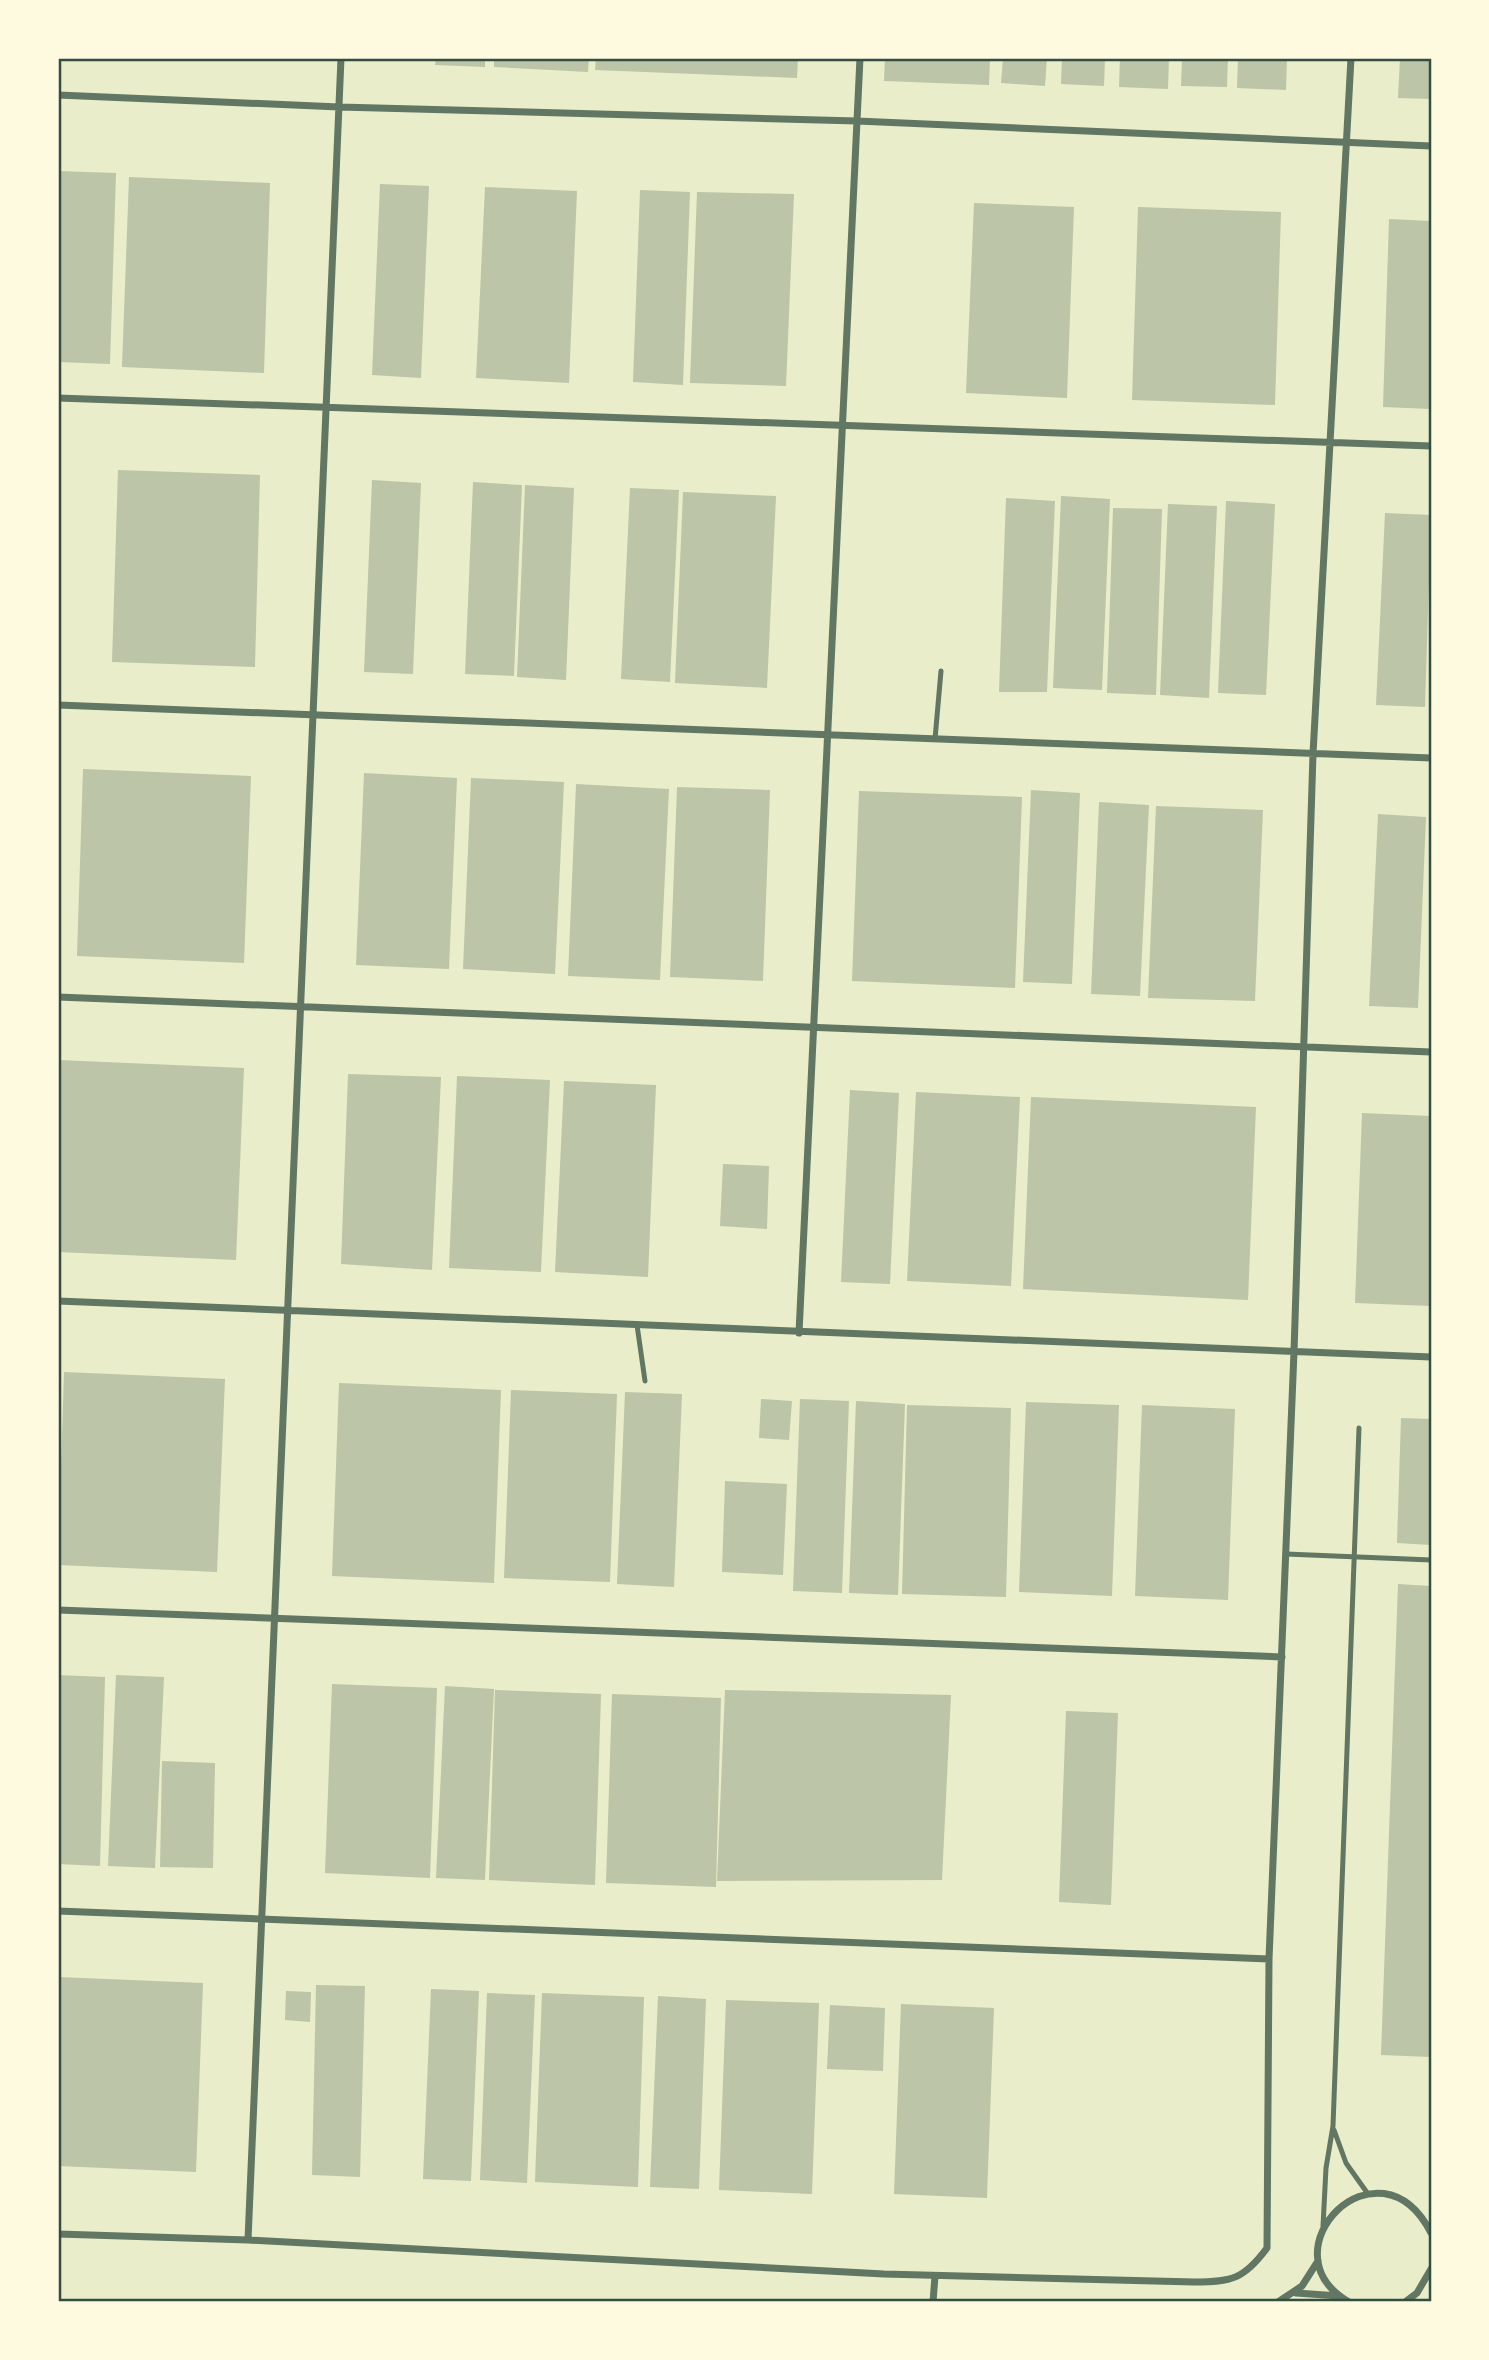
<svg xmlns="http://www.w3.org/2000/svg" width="1489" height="2360" viewBox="0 0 1489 2360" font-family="Mulish,sans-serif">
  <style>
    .building { fill: #bcc5a7 }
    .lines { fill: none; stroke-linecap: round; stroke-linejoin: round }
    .service { stroke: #617663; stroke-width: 5 }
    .minor { stroke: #617663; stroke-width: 7 }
    .neatline { fill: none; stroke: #344e41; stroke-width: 2.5 }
  </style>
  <rect width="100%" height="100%" fill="#e9edc9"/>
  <path class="building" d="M 436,58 L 485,58 L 485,67 L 435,65 Z
    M 494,58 L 589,58 L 588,72 L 494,67 Z
    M 596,58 L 798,58 L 797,78 L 595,70 Z
    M 885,58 L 990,58 L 989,85 L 884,81 Z
    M 1003,58 L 1047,58 L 1045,86 L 1001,83 Z
    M 1062,58 L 1105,58 L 1104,86 L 1061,84 Z
    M 1120,58 L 1169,58 L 1168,89 L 1119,87 Z
    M 1182,58 L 1228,58 L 1227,87 L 1181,86 Z
    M 1238,58 L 1287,58 L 1286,90 L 1237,88 Z
    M 1400,58 L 1431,58 L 1431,99 L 1398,98 Z
    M 58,171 L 116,173 L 110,364 L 58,362 Z
    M 129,177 L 270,183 L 264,373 L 122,367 Z
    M 380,184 L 429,186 L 421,378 L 372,375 Z
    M 485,187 L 577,191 L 569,383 L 476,378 Z
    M 640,190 L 690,192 L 683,385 L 633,382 Z
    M 697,192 L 794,194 L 786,386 L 690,383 Z
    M 974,203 L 1074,207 L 1067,398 L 966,393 Z
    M 1138,207 L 1281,212 L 1275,405 L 1132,400 Z
    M 1389,219 L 1431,221 L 1431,409 L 1383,407 Z
    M 118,470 L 260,475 L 255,667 L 112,662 Z
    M 372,480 L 421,483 L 413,674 L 364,672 Z
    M 473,482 L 522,485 L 514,676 L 465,674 Z
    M 525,485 L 574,488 L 566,680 L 517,677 Z
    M 630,488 L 679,490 L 670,682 L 621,679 Z
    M 683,492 L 776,496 L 767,688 L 675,683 Z
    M 1061,496 L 1110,499 L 1102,690 L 1053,688 Z
    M 1006,498 L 1055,501 L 1047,692 L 999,692 Z
    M 1226,501 L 1275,504 L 1266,695 L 1218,693 Z
    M 1168,504 L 1217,506 L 1209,698 L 1160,695 Z
    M 1113,508 L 1162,509 L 1156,695 L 1107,693 Z
    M 1385,513 L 1431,515 L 1425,707 L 1376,705 Z
    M 83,769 L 251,776 L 244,963 L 77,956 Z
    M 364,773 L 457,778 L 449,969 L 356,965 Z
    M 471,778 L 564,782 L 555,974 L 463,969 Z
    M 576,784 L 669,789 L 660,980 L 568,976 Z
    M 677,787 L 770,790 L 763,981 L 670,977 Z
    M 1031,790 L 1080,793 L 1072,984 L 1023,982 Z
    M 859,791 L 1022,797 L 1015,988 L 852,981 Z
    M 1099,802 L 1149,805 L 1140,996 L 1091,994 Z
    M 1156,806 L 1263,810 L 1255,1001 L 1148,998 Z
    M 1378,814 L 1426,817 L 1418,1008 L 1369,1006 Z
    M 58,1060 L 244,1068 L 236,1260 L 58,1252 Z
    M 348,1074 L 441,1077 L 432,1270 L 341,1264 Z
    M 457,1076 L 550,1080 L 541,1272 L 449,1268 Z
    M 564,1081 L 656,1085 L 648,1277 L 555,1272 Z
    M 850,1090 L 899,1093 L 890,1284 L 841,1282 Z
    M 916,1092 L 1020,1097 L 1011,1286 L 907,1281 Z
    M 1031,1097 L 1256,1107 L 1248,1300 L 1023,1289 Z
    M 1362,1113 L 1431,1116 L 1431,1306 L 1355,1303 Z
    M 723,1164 L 769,1166 L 767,1229 L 720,1226 Z
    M 64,1372 L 225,1379 L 217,1572 L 58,1565 Z
    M 339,1383 L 501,1390 L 494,1583 L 332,1576 Z
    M 511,1390 L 617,1394 L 610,1582 L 504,1578 Z
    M 625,1392 L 682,1394 L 674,1587 L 617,1584 Z
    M 761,1399 L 792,1401 L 789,1440 L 759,1438 Z
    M 800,1399 L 849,1401 L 842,1593 L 793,1591 Z
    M 856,1401 L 905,1404 L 898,1595 L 849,1593 Z
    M 1026,1402 L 1119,1405 L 1112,1596 L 1019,1592 Z
    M 907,1405 L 1011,1408 L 1006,1597 L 902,1594 Z
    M 1142,1405 L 1235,1409 L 1228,1600 L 1135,1596 Z
    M 1401,1418 L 1431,1419 L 1431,1545 L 1397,1543 Z
    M 725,1481 L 787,1484 L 783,1575 L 722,1572 Z
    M 1398,1584 L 1431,1586 L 1431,2057 L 1381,2055 Z
    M 58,1675 L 105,1677 L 100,1866 L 58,1864 Z
    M 116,1675 L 164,1677 L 155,1868 L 108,1866 Z
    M 332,1684 L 437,1688 L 430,1878 L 325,1873 Z
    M 445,1686 L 494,1689 L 485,1880 L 436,1878 Z
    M 495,1690 L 601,1694 L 595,1885 L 489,1880 Z
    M 725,1690 L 951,1695 L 942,1880 L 717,1881 Z
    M 612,1694 L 721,1698 L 716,1887 L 606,1883 Z
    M 1066,1711 L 1118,1713 L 1111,1905 L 1059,1902 Z
    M 162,1761 L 215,1763 L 213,1868 L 160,1867 Z
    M 58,1977 L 203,1983 L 196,2172 L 58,2166 Z
    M 316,1985 L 365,1986 L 360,2177 L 312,2175 Z
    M 431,1989 L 479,1991 L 471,2181 L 423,2179 Z
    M 286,1991 L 311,1992 L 310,2022 L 285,2020 Z
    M 487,1993 L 535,1995 L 527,2183 L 480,2180 Z
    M 542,1993 L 644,1997 L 638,2187 L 535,2182 Z
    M 658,1996 L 706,1999 L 699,2189 L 650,2187 Z
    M 726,2000 L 819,2003 L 812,2194 L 719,2190 Z
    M 901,2004 L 994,2008 L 987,2198 L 894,2194 Z
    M 830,2005 L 885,2008 L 883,2071 L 827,2069 Z"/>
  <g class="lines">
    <path class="service" d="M 935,739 L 941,671
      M 637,1325 L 645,1381
      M 1286,1554 L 1431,1560
      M 1334,2130 L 1346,2163 L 1368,2194
      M 1323,2226 L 1326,2168 L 1333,2126 L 1359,1428"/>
    <path class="minor" d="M 58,95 L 339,107 L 857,121 L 1431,146
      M 58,398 L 1431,446
      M 58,705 L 1431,758
      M 58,997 L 1431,1052
      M 58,1301 L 1431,1357
      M 799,1333 L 860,58
      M 58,1610 L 1282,1657
      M 58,1911 L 1269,1959
      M 58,2234 L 248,2240 L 884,2274 L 1194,2282 C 1232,2282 1244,2279 1267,2248 L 1269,1959 L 1294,1352 L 1313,754 L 1351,58
      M 248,2240 L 341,58
      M 1296,2293 L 1339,2296
      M 933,2302 L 935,2276
      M 1278,2302 L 1302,2286 L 1318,2261
      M 1349,2302 C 1261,2251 1379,2131 1431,2233
      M 1405,2302 L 1417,2293 L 1431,2269"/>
  </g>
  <rect width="1489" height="2360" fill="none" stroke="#fefae0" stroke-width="119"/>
  <rect x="60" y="60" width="1370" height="2240" class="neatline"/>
</svg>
